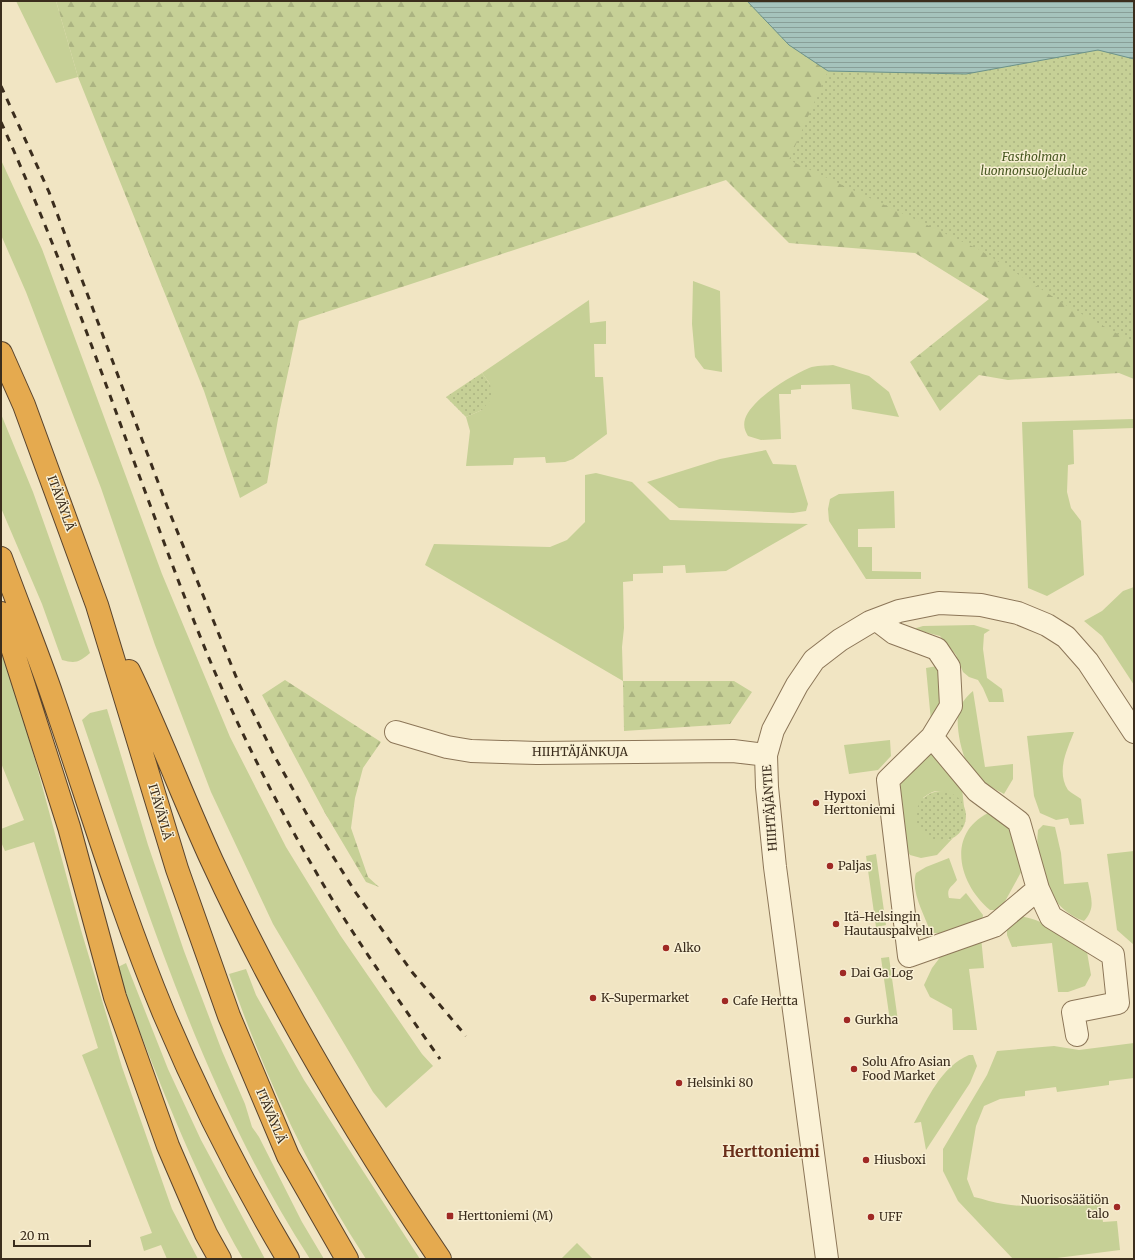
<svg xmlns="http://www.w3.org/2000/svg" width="1135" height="1260" viewBox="0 0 1135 1260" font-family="Merriweather,serif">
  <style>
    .grass { fill: #c6d096 }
    .forest { fill: url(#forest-firs) }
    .park { fill: url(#park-dots) }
    .water { fill: url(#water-rules); stroke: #6b928a }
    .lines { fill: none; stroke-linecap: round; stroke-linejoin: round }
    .street-casing { stroke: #8c7658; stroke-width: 24 }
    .highway-casing { stroke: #5a442d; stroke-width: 24 }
    .street { stroke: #fbf2d7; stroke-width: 22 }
    .highway { stroke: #e5aa4f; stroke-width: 22 }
    .rail { stroke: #3b2d1d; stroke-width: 3; stroke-dasharray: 7 7; stroke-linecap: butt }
    .poi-dot { fill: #9f2924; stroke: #f8efd3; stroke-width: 1.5 }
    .labels { text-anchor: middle; stroke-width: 3; stroke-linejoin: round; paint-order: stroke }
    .park-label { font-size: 12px; font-style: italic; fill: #495923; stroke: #f8efd3 }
    .street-label { font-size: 12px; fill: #3b2d1d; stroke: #f8efd3 }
    .poi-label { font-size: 12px; fill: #3b2d1d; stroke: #f8efd3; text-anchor: start }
    .district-label { font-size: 16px; font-weight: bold; fill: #6a2f1a; stroke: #f8efd3 }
  </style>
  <defs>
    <pattern id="forest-firs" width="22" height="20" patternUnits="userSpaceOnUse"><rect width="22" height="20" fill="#c6d096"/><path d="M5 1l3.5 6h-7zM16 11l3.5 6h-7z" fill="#abb381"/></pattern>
    <pattern id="park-dots" width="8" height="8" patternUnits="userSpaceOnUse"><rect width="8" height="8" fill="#c6d096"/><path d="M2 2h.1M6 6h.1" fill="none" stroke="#abb381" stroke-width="1.8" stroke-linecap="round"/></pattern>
    <pattern id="water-rules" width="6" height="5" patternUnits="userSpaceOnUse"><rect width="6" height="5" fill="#a5c3bc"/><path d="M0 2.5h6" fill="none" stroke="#889f98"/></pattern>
  </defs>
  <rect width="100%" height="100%" fill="#f1e5c3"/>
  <path class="grass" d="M 16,1 L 56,1 L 78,77 L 56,83 Z
    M 1,160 L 42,249 L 162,574 L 230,737 L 286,847 L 340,935 L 422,1054 L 433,1066 L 386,1108 L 373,1092 L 273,924 L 211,792 L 155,645 L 101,488 L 26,292 L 1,235 Z
    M 693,281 L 720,291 L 722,372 L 704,369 L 695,357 L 692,324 Z
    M 589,300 L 590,323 L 606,321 L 606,344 L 594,344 L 595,377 L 603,377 L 607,434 L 573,459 L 565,462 L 546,463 L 545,457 L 514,458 L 513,465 L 466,466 L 470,431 L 466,417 L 482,410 L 490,384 L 482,373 Z
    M 833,365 L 869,376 L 889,392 L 899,417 L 852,409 L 850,384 L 801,385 L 801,389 L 791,390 L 791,394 L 779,394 L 781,439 L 761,440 L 748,436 C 745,431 743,426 745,419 C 752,399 790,376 809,368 C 816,365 826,366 833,365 Z
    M 1,414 L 33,492 L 90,653 C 79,662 76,664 62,660 L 42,604 L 1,508 Z
    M 1134,419 L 1134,428 L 1073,430 L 1074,464 L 1068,465 L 1067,492 L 1071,508 L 1081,521 L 1084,575 L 1047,596 L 1028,588 L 1022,422 Z
    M 766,450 L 773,464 L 796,465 L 808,504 L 806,511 L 793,513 L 679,508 L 647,482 L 720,459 Z
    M 596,473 L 632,482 L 670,520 L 808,524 L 726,571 L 686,573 L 685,565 L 663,566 L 663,573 L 633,574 L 633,581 L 623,582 L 624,628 L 622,647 L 623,681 L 425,565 L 434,544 L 550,547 L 567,540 L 585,522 L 585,475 Z
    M 894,491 L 895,528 L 858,529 L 858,547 L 872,547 L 872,571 L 921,572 L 921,579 L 866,579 L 829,521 L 828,509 L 830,499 L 839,494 Z
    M 1134,587 L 1134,685 L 1102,636 L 1084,621 L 1102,611 L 1123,591 Z
    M 974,625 L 990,630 L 984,634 L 983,649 L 987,678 L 1002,689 L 1004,702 L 989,702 L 983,688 L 978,680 L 969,677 L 963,672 L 956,655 L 940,636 L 913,629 L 923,626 Z
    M 1,652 L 10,674 L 37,767 L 81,930 L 122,1067 L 172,1209 L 198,1259 L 167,1259 L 161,1245 L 144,1251 L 140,1237 L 152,1233 L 82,1055 L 98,1048 L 34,842 L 5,851 L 1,842 L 1,829 L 24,820 L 1,763 Z
    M 937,666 L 941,676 L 940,706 L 931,721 L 926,668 Z
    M 973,691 L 985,767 L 1013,764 L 1013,779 L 1004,794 C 995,789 984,784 977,778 C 963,765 956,732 958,714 C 960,704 966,697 973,691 Z
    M 107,709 L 148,845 L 184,951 L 222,1051 L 245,1104 L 252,1127 L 259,1137 L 302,1222 L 324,1259 L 310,1259 C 203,1094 145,904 82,720 L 90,713 Z
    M 1070,732 L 1074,732 C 1067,750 1056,771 1068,790 C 1071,793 1077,796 1081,799 L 1084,824 L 1070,825 L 1068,818 L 1056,820 L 1040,813 L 1034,796 L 1027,736 Z
    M 890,740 L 891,756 L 878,770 L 849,774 L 844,745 Z
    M 927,751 L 933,752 L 962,788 L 964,807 C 959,799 946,791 937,791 C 932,791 927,795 923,798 L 948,840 L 953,838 L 937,855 L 921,858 L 910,855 L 903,844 L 898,794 L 902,780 Z
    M 992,811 L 1014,830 L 1025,865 L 1003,905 L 997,910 L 990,910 C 958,883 945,832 992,811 Z
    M 1043,825 L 1055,827 L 1061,853 L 1064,884 L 1088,882 C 1091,898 1096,908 1084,921 C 1048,909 1034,865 1038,830 Z
    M 1134,851 L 1134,945 L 1117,930 L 1107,854 Z
    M 876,854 L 886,925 L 876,927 L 866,856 Z
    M 949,858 L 957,880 C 952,887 946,888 949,898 L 960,899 L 966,893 L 983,915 L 982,922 L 944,933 L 931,933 C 925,916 910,891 916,873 L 926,867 Z
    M 1017,916 C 1043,918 1068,937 1087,952 L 1091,975 L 1085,986 L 1068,992 L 1058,992 L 1052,943 L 1012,947 L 1007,935 L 1007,926 Z
    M 981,937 L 984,968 L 969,969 L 977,1030 L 953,1030 L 952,1009 L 930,997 L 924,985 L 932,968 L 941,956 Z
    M 889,957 L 898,1021 L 890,1021 L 881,958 Z
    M 126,963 L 168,1069 L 201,1140 L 265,1259 L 243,1259 C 193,1172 158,1079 122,985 L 116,968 Z
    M 246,969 L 256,995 L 304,1080 L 420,1259 L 366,1259 C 308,1171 264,1074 229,974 Z
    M 1134,1043 L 1134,1078 L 1109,1081 L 1109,1085 L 1057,1092 L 1056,1087 L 1025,1091 L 1025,1096 L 1000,1099 L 984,1106 L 976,1126 L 967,1179 L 974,1197 C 984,1199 994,1203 1004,1204 C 1035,1210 1069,1200 1099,1194 L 1103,1222 L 1117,1221 L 1120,1250 L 1049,1259 L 1013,1259 L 958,1201 L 943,1171 L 943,1149 L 987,1075 L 997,1051 L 1054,1046 L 1079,1050 Z
    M 969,1055 L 973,1055 L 977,1066 L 970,1083 L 926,1150 L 921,1122 L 914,1123 C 928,1098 941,1067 969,1055 Z
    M 577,1243 L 593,1259 L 561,1259 Z"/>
  <path class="forest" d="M 56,1 L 747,1 L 1134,258 L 1134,379 L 1119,373 L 1008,380 L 979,375 L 940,411 L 910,362 L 989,299 L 915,253 L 789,243 L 726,180 L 299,321 L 278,419 L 267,483 L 240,498 L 204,391 L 78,77 Z
    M 285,680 L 381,742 L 363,768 L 355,798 L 351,828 L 368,877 L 379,887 L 366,882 L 325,813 L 262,695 Z
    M 623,681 L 734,681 L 752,692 L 730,724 L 624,731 Z"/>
  <path class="park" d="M 747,1 L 1134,1 L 1134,343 L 1069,307 L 980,250 L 789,160 L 828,71 L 789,45 Z
    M 482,373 L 490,384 L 492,398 L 482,410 L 466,417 L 446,397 Z
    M916 816a25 25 0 1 1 50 0a25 25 0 1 1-50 0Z"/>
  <path class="water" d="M 747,1 L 1134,1 L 1134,59 L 1098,50 L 966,74 L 828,71 L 789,45 Z"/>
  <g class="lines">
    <g class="street-casing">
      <path id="street" d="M 877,620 L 894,633 L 937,649 L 949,667 L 951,706 L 932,737 L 977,791 L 1019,822 L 1038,889 L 1051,917 L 1113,955 L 1118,1003 L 1073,1012 L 1077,1035
        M 396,732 L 447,747 L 471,751 L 537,753 L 733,751 L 766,755
        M 932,737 L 888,780 L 909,956 L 994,926 L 1038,889
        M 827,1259 L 775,867 L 767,787 L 766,755 L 773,730 L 797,685 L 814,660 L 840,640 L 870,622 L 899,611 L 939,603 L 981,605 L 1018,613 L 1047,625 L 1066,637 L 1088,662 L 1134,732"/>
    </g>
    <g class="highway-casing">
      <path id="highway" d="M 1,353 L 24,405 L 97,605 L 177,869 L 229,1016 L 288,1156 L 347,1259
        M 1,558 C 18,605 37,651 53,698 C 89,803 121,911 164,1014 C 200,1099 241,1180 288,1259
        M 1,613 L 69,827 L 115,997 L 168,1146 L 206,1234 L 220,1259
        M 129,671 C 159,733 183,798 212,861 C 276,1000 354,1132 440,1259"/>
    </g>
    <use href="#street" class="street"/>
    <use href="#highway" class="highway"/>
    <path class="rail" d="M 1,86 L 49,192 L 167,506 L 239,684 L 275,757 L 310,820 L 356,893 L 412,972 L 466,1036
      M 1,122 C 52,235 94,351 136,467 C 164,542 191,618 223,691 C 256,764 293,835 335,904 C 368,957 404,1008 440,1059"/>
  </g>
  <g class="poi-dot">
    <circle cx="816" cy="803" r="4"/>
    <circle cx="830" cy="866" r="4"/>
    <circle cx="836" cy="924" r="4"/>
    <circle cx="666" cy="948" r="4"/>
    <circle cx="843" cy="973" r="4"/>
    <circle cx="593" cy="998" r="4"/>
    <circle cx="725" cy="1001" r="4"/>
    <circle cx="847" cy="1020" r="4"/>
    <circle cx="854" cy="1069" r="4"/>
    <circle cx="679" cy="1083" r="4"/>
    <circle cx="866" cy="1160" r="4"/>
    <circle cx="1117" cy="1207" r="4"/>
    <rect x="446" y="1212" width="8" height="8" rx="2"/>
    <circle cx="871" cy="1217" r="4"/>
  </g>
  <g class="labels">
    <g class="park-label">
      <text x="1034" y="161">Fastholman<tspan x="1034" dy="14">luonnonsuojelualue</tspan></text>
    </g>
    <g class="street-label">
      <text transform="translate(61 503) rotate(70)" y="4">ITÄVÄYLÄ</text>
      <text x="580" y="756">HIIHTÄJÄNKUJA</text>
      <text transform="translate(770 808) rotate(-94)" y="4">HIIHTÄJÄNTIE</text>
      <text transform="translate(160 812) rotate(74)" y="4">ITÄVÄYLÄ</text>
      <text transform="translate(271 1116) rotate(67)" y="4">ITÄVÄYLÄ</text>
    </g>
    <g class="poi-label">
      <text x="824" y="800">Hypoxi<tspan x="824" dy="14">Herttoniemi</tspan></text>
      <text x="838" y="870">Paljas</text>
      <text x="844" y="921">Itä-Helsingin<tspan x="844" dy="14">Hautauspalvelu</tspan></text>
      <text x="674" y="952">Alko</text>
      <text x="851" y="977">Dai Ga Log</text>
      <text x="601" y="1002">K-Supermarket</text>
      <text x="733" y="1005">Cafe Hertta</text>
      <text x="855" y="1024">Gurkha</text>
      <text x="862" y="1066">Solu Afro Asian<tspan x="862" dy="14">Food Market</tspan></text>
      <text x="687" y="1087">Helsinki 80</text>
      <text x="874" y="1164">Hiusboxi</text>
      <text x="1109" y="1204" text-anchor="end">Nuorisosäätiön<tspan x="1109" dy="14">talo</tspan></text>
      <text x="458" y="1220">Herttoniemi (M)</text>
      <text x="879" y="1221">UFF</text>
    </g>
    <g class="district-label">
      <text x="771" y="1157">Herttoniemi</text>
    </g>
  </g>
  <rect width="1135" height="1260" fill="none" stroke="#3b2d1d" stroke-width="4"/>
  <path d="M14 1240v6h76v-6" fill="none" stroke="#3b2d1d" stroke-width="2"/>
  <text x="20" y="1240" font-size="12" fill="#3b2d1d" stroke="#f8efd3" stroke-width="3" paint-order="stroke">20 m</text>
</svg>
